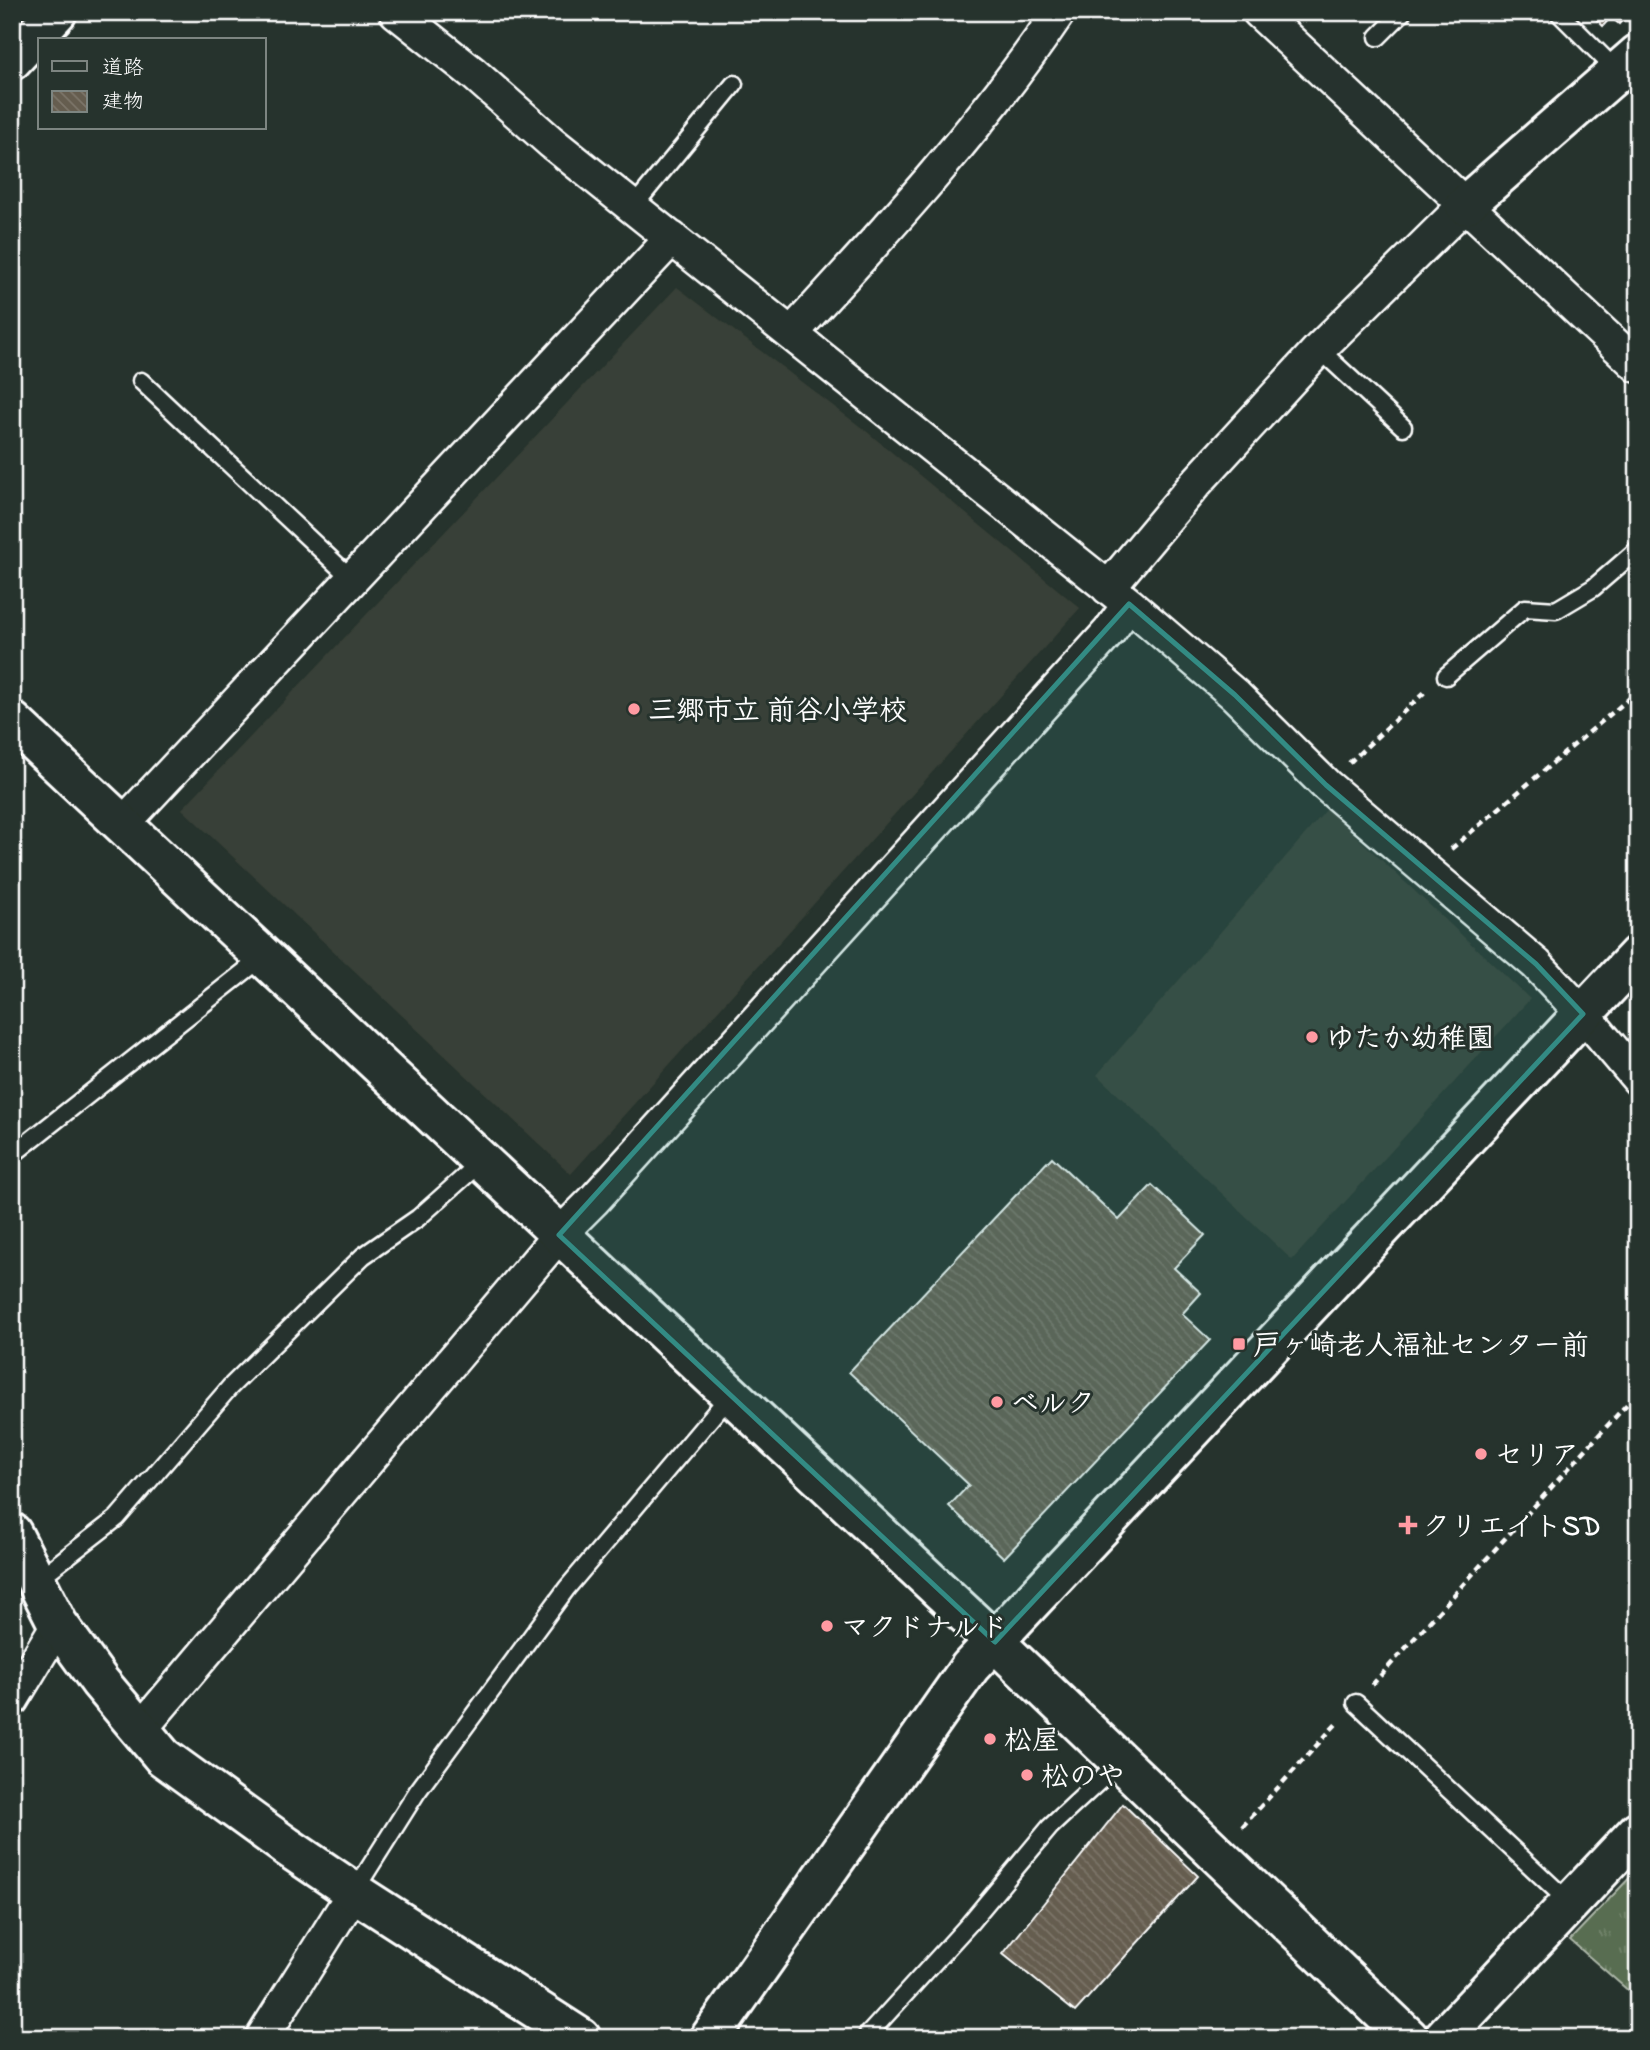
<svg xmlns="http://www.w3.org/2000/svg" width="1650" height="2050" viewBox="0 0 1650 2050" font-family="'Indie Flower','Klee One',sans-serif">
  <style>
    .built { fill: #394037 }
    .grass { fill: url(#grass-tufts); stroke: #acb6a8; stroke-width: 2 }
    .building { fill: url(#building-back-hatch); stroke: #fff; stroke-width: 2 }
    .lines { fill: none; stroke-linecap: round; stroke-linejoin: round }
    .lane-casing { stroke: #fff; stroke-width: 21 }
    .street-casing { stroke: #fff; stroke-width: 37 }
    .secondary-casing { stroke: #fff; stroke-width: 44 }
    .path { stroke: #fff; stroke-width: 4.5; stroke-dasharray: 7 5; stroke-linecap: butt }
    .lane { stroke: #26332d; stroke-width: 16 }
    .street { stroke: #26332d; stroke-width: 32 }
    .secondary { stroke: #26332d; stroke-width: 38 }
    .marked { fill: #338b84; fill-opacity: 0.2; stroke: #338b84; stroke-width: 5; stroke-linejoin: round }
    .poi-dot { fill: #ff9aa2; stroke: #26332d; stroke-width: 2.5 }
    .labels { text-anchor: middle; stroke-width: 6; stroke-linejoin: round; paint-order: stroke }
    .poi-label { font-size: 28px; font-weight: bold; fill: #fff; stroke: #26332d; text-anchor: start }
  </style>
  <defs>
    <pattern id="grass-tufts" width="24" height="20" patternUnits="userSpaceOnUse" patternTransform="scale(1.75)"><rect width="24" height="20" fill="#586d51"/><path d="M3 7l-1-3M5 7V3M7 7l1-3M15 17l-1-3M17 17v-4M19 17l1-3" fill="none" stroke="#71836b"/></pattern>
    <pattern id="building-back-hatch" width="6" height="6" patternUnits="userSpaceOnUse" patternTransform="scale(1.75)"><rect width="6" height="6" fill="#655d4f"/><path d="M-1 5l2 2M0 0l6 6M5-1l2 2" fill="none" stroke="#7c7569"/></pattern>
  </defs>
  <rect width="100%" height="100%" fill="#26332d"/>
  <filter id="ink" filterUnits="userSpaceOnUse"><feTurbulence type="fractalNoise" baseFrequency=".0143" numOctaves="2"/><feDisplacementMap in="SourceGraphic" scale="14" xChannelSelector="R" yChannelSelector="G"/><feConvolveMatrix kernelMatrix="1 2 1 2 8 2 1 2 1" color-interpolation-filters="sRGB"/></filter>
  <g filter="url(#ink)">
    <path class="built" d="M 677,287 L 866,431 L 1080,608 L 571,1174 L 182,809 Z
      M 1327,809 L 1530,999 L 1292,1260 L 1097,1075 Z"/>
    <path class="grass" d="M 1638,1869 L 1638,1999 L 1570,1940 Z"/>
    <path class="building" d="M 1589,12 L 1630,12 L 1619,24 L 1611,17 L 1603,26 Z
      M 1052,1157 L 1119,1220 L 1152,1185 L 1205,1235 L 1174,1268 L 1201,1293 L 1182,1314 L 1210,1340 L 1004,1558 L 949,1506 L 969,1485 L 849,1372 Z
      M 1123,1804 L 1198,1876 L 1075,2012 L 1003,1954 Z"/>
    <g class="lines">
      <g class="lane-casing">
        <path id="lane" d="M 1558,12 L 1618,72
          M 1378,37 L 1403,12
          M 633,207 L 734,84
          M 1319,349 L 1403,427
          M 141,381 L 352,579
          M 1446,676 L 1525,608 L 1556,610 L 1593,588 L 1638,549
          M 12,1155 L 264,956
          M 37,1580 L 117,1518 L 230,1387 L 363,1256 L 418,1218 L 482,1161
          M 1356,1703 L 1570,1903
          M 354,1892 L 417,1792 L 567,1588 L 731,1394
          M 865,2038 L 969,1924 L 1050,1827 L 1121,1761"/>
      </g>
      <g class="street-casing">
        <path id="street" d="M 396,12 L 473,73 L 551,142 L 1129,604 L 1235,695 L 1326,785 L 1536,964 L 1583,1014 L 1638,1079
          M 1259,12 L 1638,366
          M 792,333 C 886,231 981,128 1059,12
          M 1108,588 L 1196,483 L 1319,349 L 1465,205
          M 122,825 L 672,238
          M 12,1700 L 58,1624
          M 140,1730 L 559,1235 L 593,1201 L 1109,632 L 1129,604
          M 262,2038 L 354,1892"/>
      </g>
      <g class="secondary-casing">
        <path id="secondary" d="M 12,60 L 57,12
          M 1465,205 L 1638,54
          M 12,721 L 995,1642 L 1409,2038
          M 12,1533 L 58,1624 L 100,1682 L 163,1757 L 286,1846 L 354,1892 L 581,2038
          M 710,2038 L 970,1667 L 1638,955
          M 1443,2038 L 1638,1831"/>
      </g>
      <path class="path" d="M 1349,763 L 1427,690
        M 1451,849 L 1638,691
        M 1372,1685 L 1638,1392
        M 1242,1827 L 1338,1722"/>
      <use href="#lane" class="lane"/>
      <use href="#street" class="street"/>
      <use href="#secondary" class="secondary"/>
    </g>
  </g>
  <path class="marked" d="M 1129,604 L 1235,695 L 1326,785 L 1536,964 L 1583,1014 L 995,1642 L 559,1235 Z"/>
  <g class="poi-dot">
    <circle cx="634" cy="709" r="7"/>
    <circle cx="1312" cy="1037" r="7"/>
    <rect x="1232" y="1337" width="14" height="14" rx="3.5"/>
    <circle cx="997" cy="1402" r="7"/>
    <circle cx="1481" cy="1454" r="7"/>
    <path d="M1404.5 1514.5h7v7h7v7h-7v7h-7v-7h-7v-7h7z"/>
    <circle cx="827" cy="1626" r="7"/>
    <circle cx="990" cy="1739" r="7"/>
    <circle cx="1027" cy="1775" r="7"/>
  </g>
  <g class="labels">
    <g class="poi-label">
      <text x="648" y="719">三郷市立 前谷小学校</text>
      <text x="1326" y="1047">ゆたか幼稚園</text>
      <text x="1253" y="1354">戸ヶ崎老人福祉センター前</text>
      <text x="1011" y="1412">ベルク</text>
      <text x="1495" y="1464">セリア</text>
      <text x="1422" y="1535">クリエイトSD</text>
      <text x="841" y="1636">マクドナルド</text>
      <text x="1004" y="1749">松屋</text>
      <text x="1041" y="1785">松のや</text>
    </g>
  </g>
  <rect width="1650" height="2050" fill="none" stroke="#26332d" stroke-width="42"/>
  <rect x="21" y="21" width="1608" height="2008" fill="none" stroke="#fff" stroke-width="2.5" filter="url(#ink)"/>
  <rect x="38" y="38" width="228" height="91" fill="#26332d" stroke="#7d8581" stroke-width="2"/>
  <rect x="52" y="61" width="35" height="10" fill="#26332d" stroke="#7d8581" stroke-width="2"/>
  <text x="102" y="74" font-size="21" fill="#ffffff">道路</text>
  <rect x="52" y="91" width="35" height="21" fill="url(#building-back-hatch)" stroke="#7d8581" stroke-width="2"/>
  <text x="102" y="108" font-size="21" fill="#ffffff">建物</text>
</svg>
